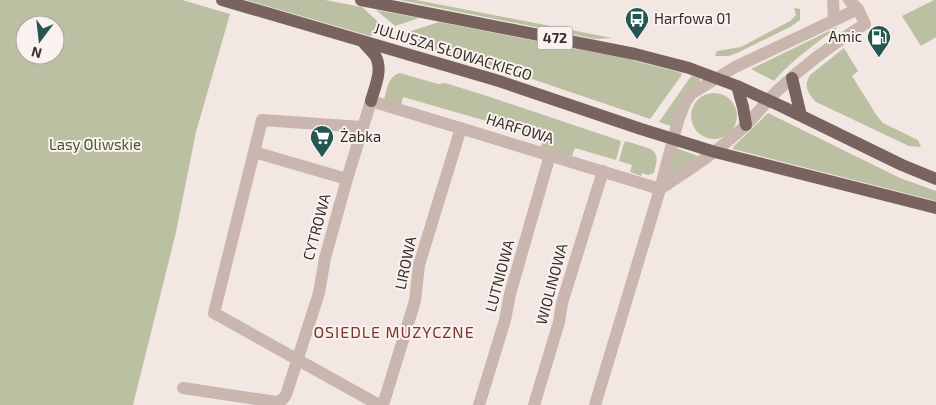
<svg xmlns="http://www.w3.org/2000/svg" width="936" height="405" viewBox="0 0 936 405" font-family="'Exo 2',sans-serif">
  <style>
    .green { fill: #bbc0a2; fill-rule: evenodd }
    .lines { fill: none; stroke-linecap: round; stroke-linejoin: round }
    .minor { stroke: #c9b6ae; stroke-width: 12 }
    .primary { stroke: #79635e; stroke-width: 12 }
    .labels { text-anchor: middle; stroke-width: 4; stroke-linejoin: round; paint-order: stroke }
    .shield { fill: #f9f2ee; stroke: #726966; stroke-width: 1 }
    .shield-label { font-size: 14px; font-weight: bold; fill: #382e2c }
    .poi-label { font-size: 15px; fill: #382e2c; stroke: #f9f2ee; text-anchor: start }
    .street-label { font-size: 15px; fill: #382e2c; stroke: #f9f2ee }
    .park-label { font-size: 15px; fill: #4e5532; stroke: #f9f2ee }
    .neighbourhood-label { font-size: 16px; letter-spacing: 1px; fill: #80322c; stroke: #f9f2ee }
  </style>
  <rect width="100%" height="100%" fill="#f2e7e2"/>
  <path class="green" d="M 0,0 L 182,0 L 230,14 L 196,132 L 176,232 L 133,405 L 0,405 ZM 25,25 L 55,25 L 55,55 L 25,55 Z
    M 246,0 L 325,0 L 362,7 L 388,31 L 370,36 Z
    M 400,0 L 416,0 L 612,38 L 596,39 Z
    M 934,0 L 936,0 L 936,37 L 921,46 L 902,16 Z
    M 794,8 L 800,9 L 800,20 L 790,27 L 737,53 L 729,56 L 715,56 L 717,51 L 741,47 L 790,21 L 796,15 Z
    M 376,10 L 419,18 L 395,26 Z
    M 439,22 L 628,59 L 682,73 L 681,76 L 650,119 L 526,77 L 414,46 L 402,34 Z
    M 837,27 L 837,28 C 815,44 792,60 774,81 L 751,69 Z
    M 844,48 L 858,71 L 852,76 L 877,116 L 883,123 L 918,140 L 921,147 L 909,146 L 816,102 C 808,94 803,86 810,75 Z
    M 400,73 L 438,84 L 445,83 L 484,95 L 621,141 L 616,160 L 575,148 L 572,156 L 541,147 L 542,142 L 535,140 L 538,130 L 529,128 L 526,137 L 523,136 L 521,131 L 403,97 L 401,105 L 384,100 C 387,89 388,76 400,73 Z
    M 692,76 L 700,79 L 700,81 L 671,126 L 659,122 L 689,79 Z
    M691 116a23 23 0 1 1 46 0a23 23 0 1 1-46 0Z
    M 768,113 L 900,178 L 936,191 L 936,201 L 733,149 L 733,147 Z
    M 626,141 L 651,149 C 660,156 656,163 654,173 L 648,175 L 642,173 L 641,176 L 630,172 L 632,165 L 619,161 L 624,143 Z
    M 676,148 L 698,156 L 667,180 Z"/>
  <g class="lines">
    <path class="minor" d="M 833,0 L 834,20
      M 362,127 L 262,120 L 214,313 L 379,405
      M 254,152 L 347,179
      M 660,189 C 690,169 720,150 746,125 C 757,114 766,102 777,91 C 803,66 834,43 865,24 L 858,9 L 849,0
      M 183,388 L 276,402 L 282,400 L 286,395 L 319,293 L 325,258 L 347,179 L 371,101 L 660,189
      M 383,405 L 415,301 L 419,265 L 461,128
      M 479,405 L 505,320 L 510,294 L 550,155
      M 534,405 L 559,322 L 562,303 L 603,171
      M 595,405 L 660,189 L 678,121 L 685,103 L 691,94 L 735,67 L 858,9"/>
    <path class="primary" d="M 222,0 L 499,81 L 641,129 L 715,152 L 936,208
      M 361,0 L 635,54 L 689,68 L 737,86 L 783,107 L 902,165 L 936,179
      M 363,42 C 367,47 373,52 376,57 C 383,71 374,89 371,101
      M 792,78 L 801,116
      M 737,86 L 743,107 L 746,125"/>
  </g>
  <defs>
    <g id="bus-pin" transform="scale(1.25)"><path d="M0 17L-7.5 6A9.5 9.5 0 1 1 7.5 6Z" fill="#255752" stroke="#f9f2ee"/><path d="M-5-6H5V4H4V6H2V4H-2V6H-4V4H-5ZM-3.5-4V0h7V-4ZM-3.5 1.2v1.5H-2V1.2ZM2 1.2v1.5H3.5V1.2Z" fill="#fff"/></g>
    <g id="fuel-pin" transform="scale(1.25)"><path d="M0 17L-7.5 6A9.5 9.5 0 1 1 7.5 6Z" fill="#255752" stroke="#f9f2ee"/><path d="M-5.5-6h7V0h2V4h1.3V-2.5L3-4.5l.8-.8L6-3V5H2.5V1h-1V6h-7ZM-4.2-4.7v3.2H.2V-4.7Z" fill="#fff"/></g>
    <g id="supermarket-pin" transform="scale(1.25)"><path d="M0 17L-7.5 6A9.5 9.5 0 1 1 7.5 6Z" fill="#255752" stroke="#f9f2ee"/><path d="M-6-5.5h2.5l.6 2H6L4.5 2H-2.5L-4.4-4H-6ZM-1.5 3.2a1.3 1.3 0 1 0 .1 0ZM3 3.2a1.3 1.3 0 1 0 .1 0Z" fill="#fff"/></g>
  </defs>
  <g fill-rule="evenodd">
    <use href="#bus-pin" x="637" y="19"/>
    <use href="#fuel-pin" x="879" y="37"/>
    <use href="#supermarket-pin" x="322" y="137"/>
  </g>
  <g class="labels">
    <rect class="shield" x="537.5" y="26.5" width="35" height="23" rx="4"/>
    <g class="shield-label">
      <text x="555" y="43">472</text>
    </g>
    <g class="poi-label">
      <text x="654" y="24">Harfowa 01</text>
      <text x="862" y="42" text-anchor="end">Amic</text>
      <text x="340" y="142">Żabka</text>
    </g>
    <g class="street-label">
      <text transform="translate(453 52) rotate(17)" y="5">JULIUSZA SŁOWACKIEGO</text>
      <text transform="translate(520 129) rotate(17)" y="5">HARFOWA</text>
      <text transform="translate(317 227) rotate(-75)" y="5">CYTROWA</text>
      <text transform="translate(406 263) rotate(-78)" y="5">LIROWA</text>
      <text transform="translate(500 276) rotate(-75)" y="5">LUTNIOWA</text>
      <text transform="translate(552 284) rotate(-75)" y="5">WIOLINOWA</text>
    </g>
    <g class="park-label">
      <text x="95" y="150">Lasy Oliwskie</text>
    </g>
    <g class="neighbourhood-label">
      <text x="394" y="338">OSIEDLE MUZYCZNE</text>
    </g>
  </g>
  <g transform="translate(40 40) rotate(195)"><circle r="24" fill="#f9f2ee" stroke="#aca4a0"/>
  <path d="M0-4L9 19L0 12L-9 19Z" fill="#255752"/>
  <text y="-8" font-size="14" font-weight="bold" text-anchor="middle" fill="#382e2c">N</text>
  </g>
</svg>
